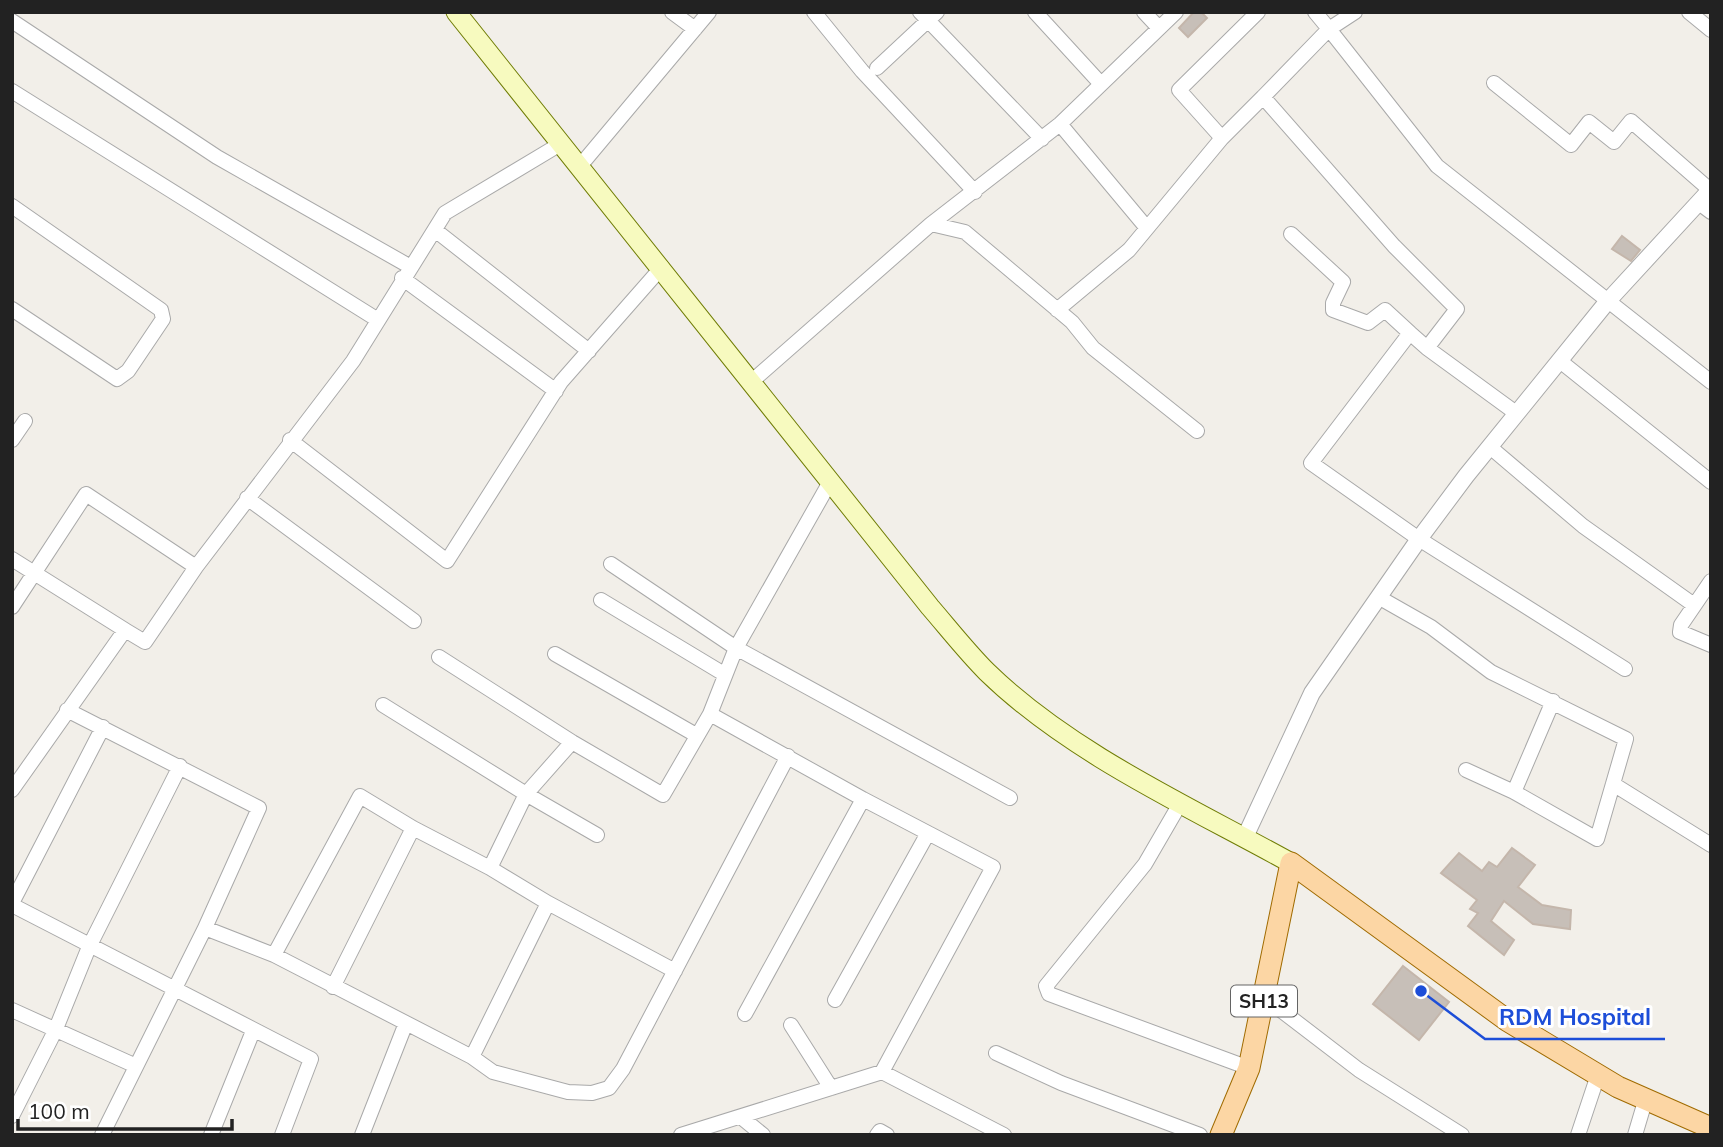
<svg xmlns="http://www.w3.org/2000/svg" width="1723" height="1147" viewBox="0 0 1723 1147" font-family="Mulish,sans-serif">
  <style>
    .building { fill: #c7bfb8; stroke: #c4b6ab; stroke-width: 2 }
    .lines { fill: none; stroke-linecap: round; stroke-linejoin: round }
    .minor-casing { stroke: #a9a9a9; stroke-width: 16 }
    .tertiary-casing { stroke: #a9a9a9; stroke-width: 18 }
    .secondary-casing { stroke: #707d05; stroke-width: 21 }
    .primary-casing { stroke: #a06b00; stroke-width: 23 }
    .minor { stroke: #fff; stroke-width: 14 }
    .tertiary { stroke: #fff; stroke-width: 16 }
    .secondary { stroke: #f7fabf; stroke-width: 19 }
    .primary { stroke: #fcd6a4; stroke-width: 21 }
    .labels { text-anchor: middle; stroke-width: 6; stroke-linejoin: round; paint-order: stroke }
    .shield { fill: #fff; stroke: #646464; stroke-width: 2 }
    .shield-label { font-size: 19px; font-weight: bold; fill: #222 }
    .leader { fill: none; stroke: #1d4ed8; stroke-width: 2.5 }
    .callout-dot { fill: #1d4ed8; stroke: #fff; stroke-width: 2.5 }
    .callout-label { font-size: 23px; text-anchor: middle; font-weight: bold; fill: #1d4ed8; stroke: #fff; stroke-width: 6; stroke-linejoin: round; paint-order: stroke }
  </style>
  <rect width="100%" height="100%" fill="#f2efe9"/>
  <path class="building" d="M 1194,12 L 1201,12 L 1207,18 L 1188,37 L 1179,28 Z
    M 1622,236 L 1640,250 L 1631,261 L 1612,249 Z
    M 1512,848 L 1535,865 L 1518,887 L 1542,905 L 1571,910 L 1570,929 L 1533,924 L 1504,901 L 1491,921 L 1514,940 L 1504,955 L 1468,926 L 1478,913 L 1470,909 L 1477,900 L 1441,873 L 1459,853 L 1482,871 L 1489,862 L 1497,867 Z
    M 1403,966 L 1449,1002 L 1419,1040 L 1373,1004 Z"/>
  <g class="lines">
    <g class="minor-casing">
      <path id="minor" d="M 672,12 L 695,29
        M 814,12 L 862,71 L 975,192
        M 920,12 L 1042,139
        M 1035,12 L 1101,84
        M 1144,12 L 1158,27
        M 1315,12 L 1329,29 L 1263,97 L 1394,246 L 1457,309 L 1427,348 L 1410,333 L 1311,463 L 1419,539 L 1625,669
        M 1355,12 L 1329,29 L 1437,166 L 1711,382
        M 1689,12 L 1711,30
        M 12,21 L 217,157 L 409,266
        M 877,68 L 937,12
        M 1494,83 L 1571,145 L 1589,122 L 1614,142 L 1631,121 L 1710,190
        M 12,91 L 378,320
        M 1060,124 L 1146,227
        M 1222,138 L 1179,90 L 1258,12
        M 580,166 L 709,12
        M 1699,203 L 1711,212
        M 12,206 L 161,310 L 163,319 L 128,371 L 117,379 L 12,309
        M 931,224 L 965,232 L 1072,322 L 1093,348 L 1197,431
        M 435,230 L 589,351
        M 1291,234 L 1343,282 L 1333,303 L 1333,310 L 1368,323 L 1385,310 L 1410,333
        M 402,278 L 556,391
        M 1057,310 L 1129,250 L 1222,138 L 1263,97
        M 1427,348 L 1516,413
        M 1560,361 L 1711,482
        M 751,382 L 931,224 L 1060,124 L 1176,12
        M 12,440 L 25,421
        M 290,440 L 447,561 L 561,382 L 662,267
        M 1490,447 L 1583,526 L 1694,605
        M 830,482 L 736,648 L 710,714 L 863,799 L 993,867 L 882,1072
        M 247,498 L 414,621
        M 12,559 L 125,630
        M 611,564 L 736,648 L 1010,798
        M 1711,581 L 1681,625 L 1680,632 L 1711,645
        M 1380,598 L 1431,627 L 1491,672 L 1626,739 L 1597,839 L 1514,792 L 1466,770
        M 601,600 L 724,674
        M 12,607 L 86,494 L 196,567
        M 555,654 L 696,735
        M 439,657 L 572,742
        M 383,705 L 526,794 L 597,835
        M 67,710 L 259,808 L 205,928
        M 1613,784 L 1711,845
        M 12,790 L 125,630 L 145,642 L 196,567 L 353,361 L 445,213 L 562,143
        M 1514,792 L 1553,701
        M 1181,802 L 1145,864 L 1046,986 L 1049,994 L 1249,1068
        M 490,868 L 548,903 L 675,971
        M 12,903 L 103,727
        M 12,905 L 311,1059 L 282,1135
        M 274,955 L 472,1057 L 493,1072 L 568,1092 L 592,1093 L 609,1088 L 623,1069 L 788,756
        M 333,987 L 413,828
        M 1265,998 L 1359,1070 L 1462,1135
        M 835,1000 L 928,833
        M 12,1010 L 136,1066
        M 745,1014 L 863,799
        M 791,1025 L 831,1088
        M 996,1053 L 1061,1083 L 1200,1135
        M 472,1057 L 548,903
        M 12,1116 L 55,1031 L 89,947 L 180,766
        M 741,1117 L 763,1135
        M 102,1135 L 205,928 L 274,955 L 360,796 L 413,828 L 490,868 L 526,794 L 572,742 L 663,795 L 710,714
        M 211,1135 L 253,1031
        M 362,1135 L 406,1023
        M 681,1135 L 882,1072 L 1004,1135
        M 877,1135 L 880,1131 L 887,1135
        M 1578,1135 L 1598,1075
        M 1635,1135 L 1646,1098"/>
    </g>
    <g class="tertiary-casing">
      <path id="tertiary" d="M 1245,837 L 1312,693 L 1419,539 L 1466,476 L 1607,302 L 1711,189"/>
    </g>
    <g class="secondary-casing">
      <path id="secondary" d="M 456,12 L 930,607 C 949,629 967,652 987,672 C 1070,753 1190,807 1291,863"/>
    </g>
    <g class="primary-casing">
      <path id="primary" d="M 1221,1135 L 1249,1068 L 1291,863 L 1508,1021 L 1618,1087 L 1711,1128"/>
    </g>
    <use href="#minor" class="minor"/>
    <use href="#tertiary" class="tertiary"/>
    <use href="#secondary" class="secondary"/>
    <use href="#primary" class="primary"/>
  </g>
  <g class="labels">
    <rect class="shield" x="1231" y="985.5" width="66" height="31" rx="5"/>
    <g class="shield-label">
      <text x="1264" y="1008">SH13</text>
    </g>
  </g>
  <path class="leader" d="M1421 991L1485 1039H1665"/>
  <circle class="callout-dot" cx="1421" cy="991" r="7"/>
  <g class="callout-label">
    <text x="1575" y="1025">RDM Hospital</text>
  </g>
  <rect width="1723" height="1147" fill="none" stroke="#222222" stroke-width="28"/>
  <path d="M18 1119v10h214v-10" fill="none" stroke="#222222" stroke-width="3.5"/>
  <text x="28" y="1119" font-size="21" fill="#222222" stroke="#ffffff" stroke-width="5" paint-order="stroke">100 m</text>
</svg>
